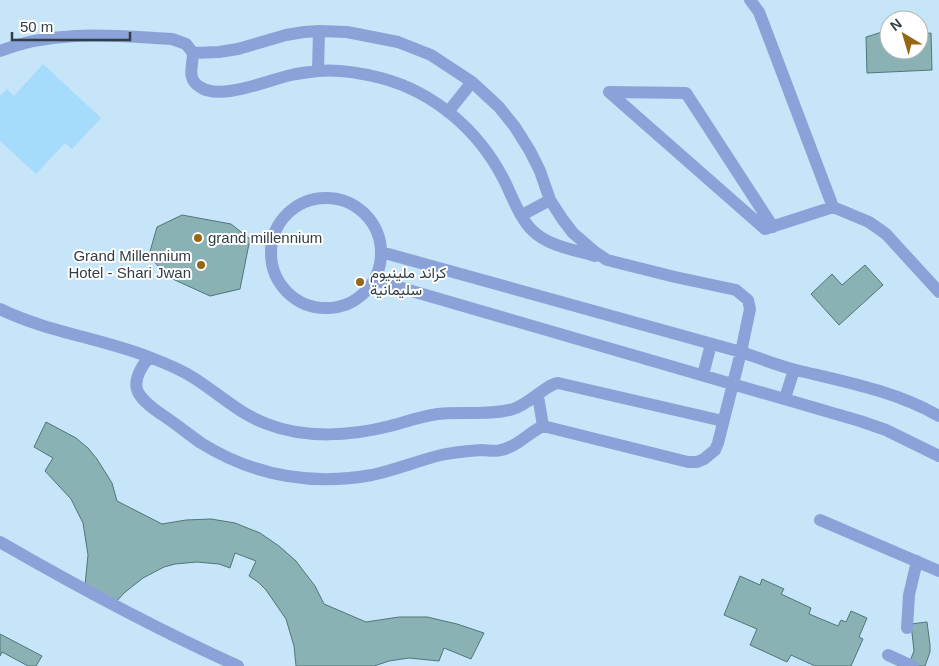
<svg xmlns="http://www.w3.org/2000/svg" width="939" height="666" viewBox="0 0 939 666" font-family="Arial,Vazirmatn,sans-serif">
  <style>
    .green { fill: #a5dbfb }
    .building { fill: #8ab2b5; stroke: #507679 }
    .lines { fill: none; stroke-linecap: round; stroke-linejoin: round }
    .minor { stroke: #8ba2d8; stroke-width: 12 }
    .poi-dot { fill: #966816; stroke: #fff; stroke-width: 2 }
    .labels { text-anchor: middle; stroke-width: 4; stroke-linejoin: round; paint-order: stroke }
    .poi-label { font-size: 15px; fill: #313e45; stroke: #fff; text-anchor: start }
  </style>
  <rect width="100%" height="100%" fill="#c6e5f9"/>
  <path class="green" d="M 43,64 L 101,118 L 72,149 L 65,143 L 36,174 L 0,141 L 0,96 L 7,89 L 14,96 Z"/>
  <path class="building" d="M 889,26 L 889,50 L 919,50 L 919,34 L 931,33 L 932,70 L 867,73 L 866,37 L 882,32 Z
    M 182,215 L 231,224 L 250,239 L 240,289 L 210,296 L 166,276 L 149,255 L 157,227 Z
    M 865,265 L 883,285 L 839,325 L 811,294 L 832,274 L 842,285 Z
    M 46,422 L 76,438 L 88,448 L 97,459 L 112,483 L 117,501 L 162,524 L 186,520 L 211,519 L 235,523 L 260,533 L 279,546 L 296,561 L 315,586 L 324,604 L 366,622 L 399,617 L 427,617 L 457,624 L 484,633 L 471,659 L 444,648 L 439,661 L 409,658 L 389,661 L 374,666 L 296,666 L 294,646 L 286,619 L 266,590 L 258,582 L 249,576 L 256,561 L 235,553 L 230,568 L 219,564 L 197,562 L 175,564 L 164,567 L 143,578 L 124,593 L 116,602 L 85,585 L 88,555 L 83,523 L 71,499 L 45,471 L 53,458 L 34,447 Z
    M 740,576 L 760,585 L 762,579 L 784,589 L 781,594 L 811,608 L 809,614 L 838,626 L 841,620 L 846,622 L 851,611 L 867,618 L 859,637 L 863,639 L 851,666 L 815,666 L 791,655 L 787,662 L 750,645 L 757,629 L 724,615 Z
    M 927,622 L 930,645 L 930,652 L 925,666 L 908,666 L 914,651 L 911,624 Z
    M 0,634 L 42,656 L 36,666 L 28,666 L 2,652 L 0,656 Z"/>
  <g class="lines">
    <path class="minor" d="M 750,0 L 759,12 L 833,207
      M 0,51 C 55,29 115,36 172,39 L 186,44 L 193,53 L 219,52 L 238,49 L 286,35 L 304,32 L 319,31 L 347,32 L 398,42 L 431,55 L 472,82 L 499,107 L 515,127 L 530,151 L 540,171 L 550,200 L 563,220 L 573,233 L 595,252 L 607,260 L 675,277 L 736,290 L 748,300 L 750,309 L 741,352 L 718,443 L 715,450 L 704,459 L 697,462 L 688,462 L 543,426 C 528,433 517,447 501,450 C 495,452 488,450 482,450 C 468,451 454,452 441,455 C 417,461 395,470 372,475 C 310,486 254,476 201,443 C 188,434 175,423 161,414 C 135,396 127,385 149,357 C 100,338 47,332 0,309
      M 193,53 C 193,67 186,78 200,87 C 220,101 269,80 291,75 C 300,73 309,72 318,71 C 338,69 361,73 381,78 C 434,92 478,130 503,178 C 512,195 519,218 533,231 C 548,246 575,250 595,256
      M 318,71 L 319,31
      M 609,92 L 765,229 L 833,207 L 869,222 L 886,234 L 939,292
      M 609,92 L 686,93 L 773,227
      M 448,112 L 472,82
      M271 253a55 55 0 1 1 110 0a55 55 0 1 1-110 0Z
      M 522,215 L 550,200
      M 381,252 L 741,352 C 760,358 778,366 796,370 C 846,382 895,391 939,416
      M 374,280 L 860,421 L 886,430 L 939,456
      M 149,357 C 165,363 180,369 194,378 C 219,394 238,413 267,424 C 305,439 351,436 390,426 C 406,422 421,416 438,414 C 462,411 489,416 513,409 C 528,405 547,384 558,383 L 723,421
      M 703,375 L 711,344
      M 538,396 L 543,426
      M 785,398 L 794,370
      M 820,520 L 939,571
      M 0,542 C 78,587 156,629 238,666
      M 907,628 L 909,595 L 917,561
      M 888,655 L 912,666"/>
  </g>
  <g class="poi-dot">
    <circle cx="198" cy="238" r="5"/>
    <circle cx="201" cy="265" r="5"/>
    <circle cx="360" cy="282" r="5"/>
  </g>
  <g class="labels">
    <g class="poi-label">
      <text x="208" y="243">grand millennium</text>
      <text x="191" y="261" text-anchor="end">Grand Millennium<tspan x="191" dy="17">Hotel - Shari Jwan</tspan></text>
      <text x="370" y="278">كراند ملينيوم<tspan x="370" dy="17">سليمانية</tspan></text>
    </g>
  </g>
  <g transform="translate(904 35) rotate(322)"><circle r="24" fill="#ffffff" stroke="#adb2b5"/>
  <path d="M0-4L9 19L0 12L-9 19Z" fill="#966816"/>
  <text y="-8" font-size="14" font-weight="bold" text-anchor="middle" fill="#313e45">N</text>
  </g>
  <path d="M12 32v8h118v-8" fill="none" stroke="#313e45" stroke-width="2.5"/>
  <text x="20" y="32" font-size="15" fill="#313e45" stroke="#ffffff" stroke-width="4" paint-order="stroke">50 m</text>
</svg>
